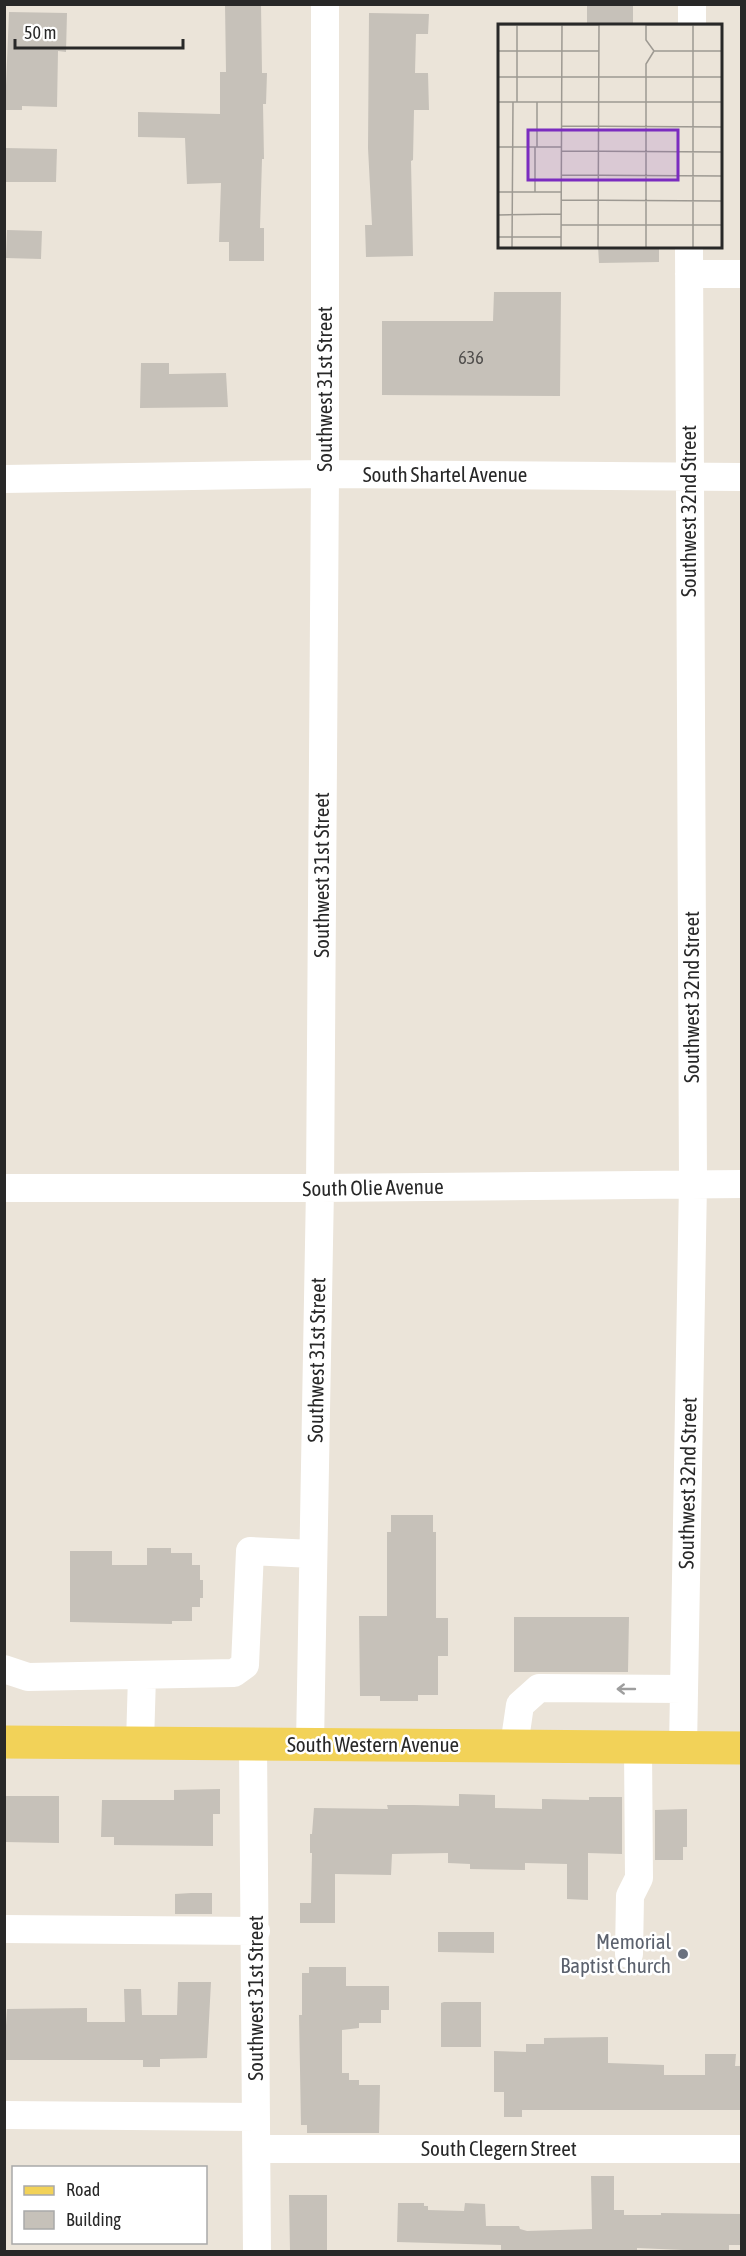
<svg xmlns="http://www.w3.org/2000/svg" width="746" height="2256" viewBox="0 0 746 2256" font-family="'Asap Condensed',sans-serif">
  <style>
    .building { fill: #c6c1b9 }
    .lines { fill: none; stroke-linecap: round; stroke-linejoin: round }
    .minor { stroke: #fff; stroke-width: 28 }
    .major { stroke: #f2d258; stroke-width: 33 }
    .oneway { stroke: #9e9e9e }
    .worship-dot { fill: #6b7280; stroke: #fff; stroke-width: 2 }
    .labels { text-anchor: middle; stroke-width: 5; stroke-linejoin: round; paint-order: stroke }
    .number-label { font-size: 18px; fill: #504e4c }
    .street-label { font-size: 21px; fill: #282828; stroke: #fff }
    .worship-label { font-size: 21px; fill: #5b616d; stroke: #fff; text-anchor: end }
    .inset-road { fill: none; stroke: #9d9992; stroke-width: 1.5 }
    .view { fill: #7b2cbf; fill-opacity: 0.15; stroke: #7b2cbf; stroke-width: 3 }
    .inset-edge { fill: none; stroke: #282828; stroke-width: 3 }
  </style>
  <rect width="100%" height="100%" fill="#ebe4d9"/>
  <path class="building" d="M 225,4 L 261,4 L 262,73 L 267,73 L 266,104 L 263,104 L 264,159 L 262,159 L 260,228 L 264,228 L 264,261 L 229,261 L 229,242 L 219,242 L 221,183 L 187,184 L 185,138 L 138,137 L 138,112 L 220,114 L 220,72 L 226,72 Z
    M 587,4 L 633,4 L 633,26 L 587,26 Z
    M 9,12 L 67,13 L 66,52 L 58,51 L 57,107 L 22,106 L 22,110 L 5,110 Z
    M 369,13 L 429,14 L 428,34 L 416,34 L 415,73 L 428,73 L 429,110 L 414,110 L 413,160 L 411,161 L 413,256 L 366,257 L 365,225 L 372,225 L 368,148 Z
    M 4,148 L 57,149 L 56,182 L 4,182 Z
    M 7,230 L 42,231 L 41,259 L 6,258 Z
    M 598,246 L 659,246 L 659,262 L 599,263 Z
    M 494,292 L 561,292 L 560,396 L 382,395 L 382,321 L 493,321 Z
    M 141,363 L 169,363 L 169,374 L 226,373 L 228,407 L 140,408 Z
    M 391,1515 L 433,1515 L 433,1532 L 436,1532 L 436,1618 L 448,1618 L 448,1656 L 438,1656 L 438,1695 L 418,1695 L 418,1701 L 380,1701 L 380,1696 L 360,1696 L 359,1616 L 387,1616 L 387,1532 L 391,1532 Z
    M 147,1548 L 171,1548 L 171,1553 L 192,1553 L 192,1565 L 200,1565 L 200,1580 L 203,1580 L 203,1598 L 200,1598 L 200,1607 L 192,1607 L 192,1621 L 172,1621 L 172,1624 L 70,1622 L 70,1551 L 112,1551 L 112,1565 L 147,1565 Z
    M 514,1617 L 629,1617 L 628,1672 L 514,1672 Z
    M 220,1789 L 220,1814 L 213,1814 L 213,1846 L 114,1845 L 114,1837 L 101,1837 L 102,1800 L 174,1800 L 174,1790 Z
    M 459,1794 L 495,1795 L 495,1808 L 542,1809 L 542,1799 L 589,1800 L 589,1797 L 622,1797 L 622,1854 L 588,1853 L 588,1900 L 567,1899 L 567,1864 L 525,1863 L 525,1870 L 470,1869 L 470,1864 L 448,1863 L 448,1853 L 392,1854 L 391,1875 L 335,1874 L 335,1923 L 300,1923 L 300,1903 L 311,1903 L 312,1853 L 310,1853 L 310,1834 L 312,1834 L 314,1808 L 388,1809 L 387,1805 L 414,1805 L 459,1806 Z
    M 4,1796 L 59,1796 L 59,1843 L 4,1842 Z
    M 687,1809 L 687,1847 L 683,1847 L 683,1860 L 655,1860 L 655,1810 Z
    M 191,1893 L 212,1893 L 212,1914 L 175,1914 L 175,1894 Z
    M 438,1932 L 494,1932 L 494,1953 L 438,1952 Z
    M 309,1967 L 346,1967 L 346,1986 L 389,1986 L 389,2010 L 381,2010 L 381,2023 L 359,2023 L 359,2028 L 342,2030 L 342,2073 L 349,2073 L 349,2080 L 359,2080 L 359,2085 L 380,2085 L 379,2133 L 307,2133 L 307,2125 L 301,2125 L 299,2015 L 302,2015 L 302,1973 L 309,1973 Z
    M 178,1982 L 211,1982 L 207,2058 L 160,2059 L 160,2067 L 143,2067 L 143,2060 L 4,2060 L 7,2009 L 87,2008 L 87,2022 L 125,2022 L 124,1989 L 141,1989 L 142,2015 L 177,2015 Z
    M 444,2002 L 481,2002 L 481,2047 L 441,2047 L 441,2003 Z
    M 608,2037 L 608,2063 L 664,2065 L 664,2075 L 705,2075 L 705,2054 L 736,2054 L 735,2066 L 740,2066 L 740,2110 L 522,2110 L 522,2117 L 504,2117 L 504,2092 L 494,2092 L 494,2051 L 526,2052 L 526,2044 L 544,2044 L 544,2038 Z
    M 591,2176 L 614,2176 L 614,2210 L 624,2210 L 624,2215 L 661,2215 L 661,2213 L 741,2214 L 741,2245 L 729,2245 L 729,2252 L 637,2248 L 637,2252 L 602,2252 L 602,2250 L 501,2252 L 501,2245 L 397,2242 L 398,2203 L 424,2203 L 424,2206 L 428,2206 L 428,2210 L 464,2211 L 465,2203 L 485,2204 L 486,2226 L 519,2226 L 520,2229 L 527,2231 L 592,2229 Z
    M 289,2195 L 327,2195 L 327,2252 L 290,2252 Z"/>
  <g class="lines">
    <path class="minor" d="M 692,26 L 692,4
      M 689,274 L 742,274
      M 4,479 L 325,474 L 742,477
      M 4,1188 L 320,1188 L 742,1184
      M 4,1669 L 28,1677 L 234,1673 L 245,1665 L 250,1551 L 313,1554
      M 140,1743 L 142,1676
      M 253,1744 L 257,2252
      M 310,1744 L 320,1188 L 325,474 L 325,4
      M 514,1746 L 520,1705 L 539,1688 L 684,1689
      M 683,1748 L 693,1183 L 689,246
      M 4,1929 L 256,1931
      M 629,1954 L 630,1896 L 639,1878 L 638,1747
      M 4,2115 L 256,2117
      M 257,2149 L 742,2149"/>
    <path class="major" d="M 4,1742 L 742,1748"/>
  </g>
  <defs><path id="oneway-shaft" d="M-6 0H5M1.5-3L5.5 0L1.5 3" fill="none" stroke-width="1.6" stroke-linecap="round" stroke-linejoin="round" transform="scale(1.5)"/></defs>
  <use class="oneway" href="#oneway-shaft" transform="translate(626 1689) rotate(-180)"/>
  <circle class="worship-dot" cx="683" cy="1954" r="6"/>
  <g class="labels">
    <g class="number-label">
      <text x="471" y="364">636</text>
    </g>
    <g class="street-label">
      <text transform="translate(325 389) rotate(-90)" y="7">Southwest 31st Street</text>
      <text x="445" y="482">South Shartel Avenue</text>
      <text transform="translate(689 511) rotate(-90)" y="7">Southwest 32nd Street</text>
      <text transform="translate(322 875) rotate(-90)" y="7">Southwest 31st Street</text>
      <text transform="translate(692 997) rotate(-90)" y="7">Southwest 32nd Street</text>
      <text transform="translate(373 1188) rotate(-1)" y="7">South Olie Avenue</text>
      <text transform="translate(317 1360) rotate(-89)" y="7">Southwest 31st Street</text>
      <text transform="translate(688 1483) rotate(-89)" y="7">Southwest 32nd Street</text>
      <text x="373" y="1752">South Western Avenue</text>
      <text transform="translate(256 1998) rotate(-90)" y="7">Southwest 31st Street</text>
      <text x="499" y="2156">South Clegern Street</text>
    </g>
    <g class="worship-label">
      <text x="671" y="1949">Memorial<tspan x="671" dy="24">Baptist Church</tspan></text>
    </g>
  </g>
  <g transform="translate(498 24)">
    <rect width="224" height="224" fill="#ebe4d9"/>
    <path class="inset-road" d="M 0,1 L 101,1M 148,1 L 224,1M 148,1 L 148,16 L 156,27M 0,27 L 101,27M 156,27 L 224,27M 0,53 L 224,53M 0,78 L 224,78M 19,78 L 19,1M 64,102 L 224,103M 0,123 L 64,123M 37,123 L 37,168M 39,123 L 39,78M 64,127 L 224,128M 63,151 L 224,152M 0,168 L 63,168M 63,176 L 224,177M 0,191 L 63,190M 63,201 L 224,201M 0,213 L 63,213M 14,223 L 15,78M 63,223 L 64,0M 100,223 L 101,0M 148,223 L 148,40 L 156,27M 195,223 L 195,0"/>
    <path class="view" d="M 30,106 L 180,106 L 180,156 L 30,156 Z"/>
    <rect width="224" height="224" class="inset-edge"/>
  </g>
  <rect width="746" height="2256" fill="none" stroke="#282828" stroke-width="12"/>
  <rect x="12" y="2166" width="195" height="78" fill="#ffffff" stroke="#a9a9a9" stroke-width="1.5"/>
  <rect x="24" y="2186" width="30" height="9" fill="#f2d258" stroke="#a9a9a9" stroke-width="1.5"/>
  <text x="66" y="2196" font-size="18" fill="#282828">Road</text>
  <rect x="24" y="2211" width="30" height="18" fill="#c6c1b9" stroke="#a9a9a9" stroke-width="1.5"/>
  <text x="66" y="2226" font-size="18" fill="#282828">Building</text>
  <path d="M15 39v9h168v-9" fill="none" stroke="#282828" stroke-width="3"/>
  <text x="24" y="39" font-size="18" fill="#282828" stroke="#ffffff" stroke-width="4.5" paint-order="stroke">50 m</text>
</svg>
